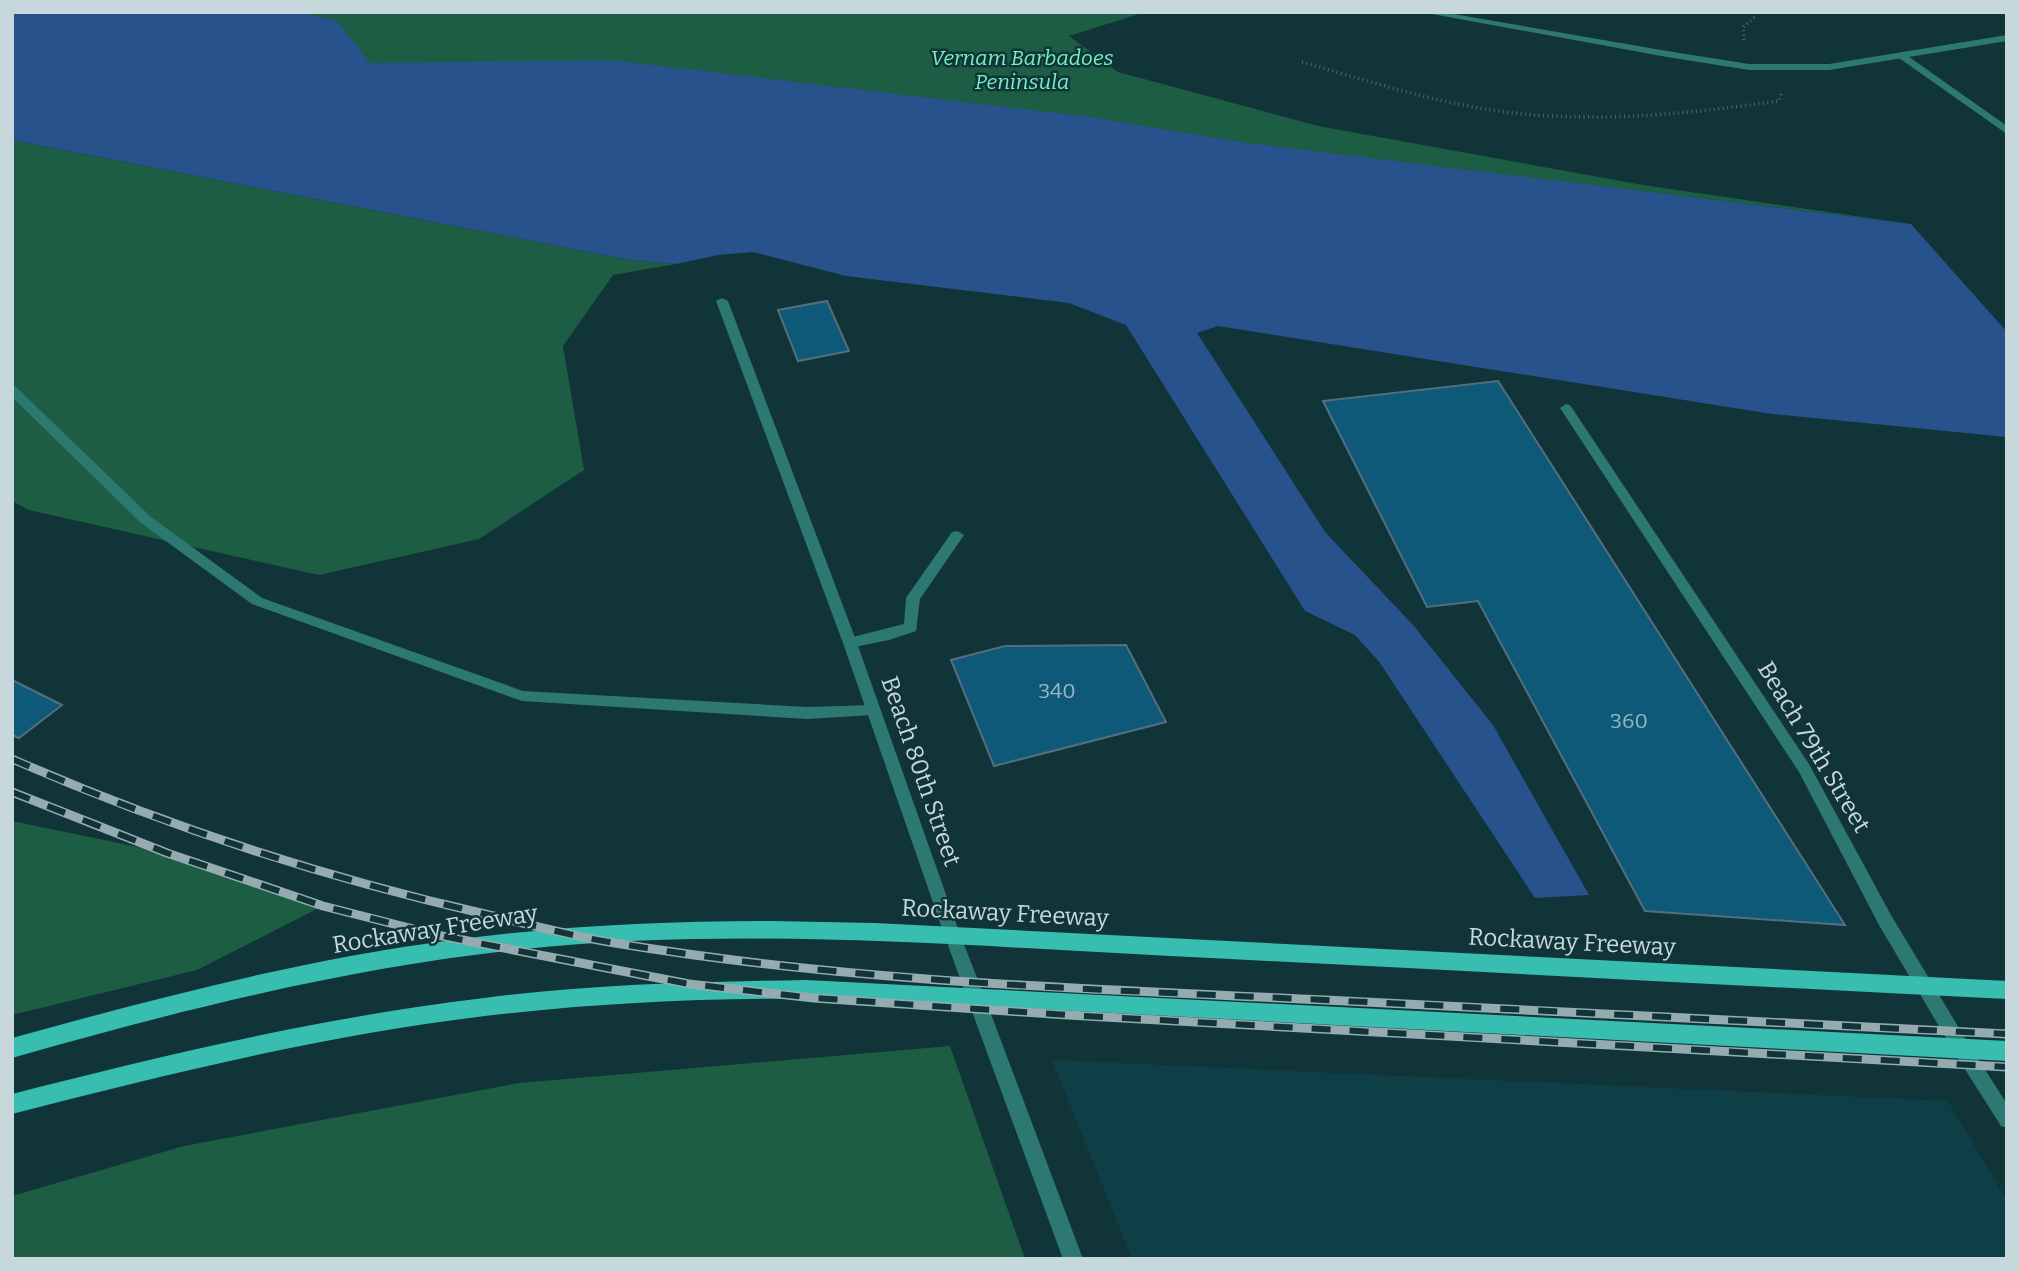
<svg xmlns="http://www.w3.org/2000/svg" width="2019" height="1271" viewBox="0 0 2019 1271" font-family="Bitter,serif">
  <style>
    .built { fill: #0f3f46 }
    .green { fill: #1c5d43 }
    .water { fill: #28528b }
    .building { fill: #0e5878; stroke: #536f7e; stroke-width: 2 }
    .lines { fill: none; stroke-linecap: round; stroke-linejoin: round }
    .path { stroke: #4d6a6f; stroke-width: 3.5; stroke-dasharray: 1 3.5; stroke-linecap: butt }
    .service { fill: #2d7971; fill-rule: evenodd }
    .minor { fill: #2d7971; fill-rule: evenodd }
    .primary { fill: #38bdb1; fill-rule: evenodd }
    .rail-casing { stroke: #95abb0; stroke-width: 9 }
    .rail { stroke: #113439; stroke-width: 6; stroke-dasharray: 19; stroke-linecap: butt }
    .labels { text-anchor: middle; stroke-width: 5; stroke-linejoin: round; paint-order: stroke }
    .far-park-label { font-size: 21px; font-style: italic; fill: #75f1bb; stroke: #113439 }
    .number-label { font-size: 21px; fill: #98b8c3 }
    .street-label { font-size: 24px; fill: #c6d8dc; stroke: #113439 }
  </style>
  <rect width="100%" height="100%" fill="#113439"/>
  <path class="built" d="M 1052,1060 L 1948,1101 L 2007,1201 L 2007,1259 L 1132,1259 Z"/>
  <path class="green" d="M 204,12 L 1145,12 L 1069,36 L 1118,72 L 1318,126 L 1643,185 L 1911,224 L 1763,206 L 361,80 Z
    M 12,140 L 630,260 L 676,264 L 613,275 L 563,346 L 584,470 L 479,539 L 319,575 L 29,510 L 12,501 Z
    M 12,821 L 167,853 L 323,906 L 197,970 L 12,1015 Z
    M 950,1046 L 1025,1259 L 12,1259 L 12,1196 L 184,1146 L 519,1083 Z"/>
  <path class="water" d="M 12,12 L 298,12 L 337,21 L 370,63 L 612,60 L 1090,117 L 1240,142 L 1911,224 L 2007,332 L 2007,437 L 1772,414 L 1218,326 L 1197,333 L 1325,532 L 1414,626 L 1493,725 L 1589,895 L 1535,898 L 1380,663 L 1355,635 L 1305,611 L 1126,325 L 1069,303 L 846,276 L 753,252 L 718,255 L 676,264 L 630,260 L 12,140 Z"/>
  <path class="building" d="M 827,301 L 849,351 L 798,361 L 778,310 Z
    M 1498,381 L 1787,834 L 1845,925 L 1645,911 L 1478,601 L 1427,607 L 1323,401 Z
    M 1126,645 L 1166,722 L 994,766 L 951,660 L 1005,646 Z
    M 12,680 L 62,705 L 19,738 L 12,735 Z"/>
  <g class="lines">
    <path class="path" d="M 1744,40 L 1743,27 L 1756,16
      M 1302,62 C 1375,83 1448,107 1524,114 C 1609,122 1695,113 1779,101 L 1781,94"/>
    <path class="service" d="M 1421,12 L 1442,12 L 1667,51 L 1672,54 L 1667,57 Z
      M 1899,54 L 1905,54 L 2007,126 L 2007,134 L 1899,58 Z
      M 12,386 L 16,387 L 151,517 L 262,598 L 523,691 L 807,707 L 873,705 L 878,706 L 880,710 L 878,714 L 873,715 L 807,719 L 522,701 L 252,604 L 141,523 L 12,397 Z
      M 1566,404 L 1570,405 L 1809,764 L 1891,915 L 1968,1043 L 1971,1049 L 1968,1055 L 1962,1057 L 1956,1055 L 1879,925 L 1799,772 L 1560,408 Z
      M 957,531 L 964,535 L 920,599 L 916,631 L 889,640 L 850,648 L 845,647 L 843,643 L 845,639 L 904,624 L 906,598 L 952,532 Z
      M 953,930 L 959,932 L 961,937 L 985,998 L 982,1003 L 976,1005 L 970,1003 L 967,998 L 945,937 L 947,932 Z"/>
    <path class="minor" d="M 2007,35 L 2007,41 L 1829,70 L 1749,70 L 1667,57 L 1662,54 L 1667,51 L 1749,64 L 1829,64 Z
      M 722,298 L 728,301 L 857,643 L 961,937 L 959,942 L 953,944 L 947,942 L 945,937 L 843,643 L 716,301 Z
      M 976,991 L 982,993 L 985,998 L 1083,1259 L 1063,1259 L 967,998 L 970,993 Z
      M 1962,1041 L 1968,1043 L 2007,1104 L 2007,1128 L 2001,1126 L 1956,1055 L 1953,1049 L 1956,1043 Z"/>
    <path class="primary" d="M 772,921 L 875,923 L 2007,981 L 2007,999 C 1728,985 1449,970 1170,956 C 955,945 740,927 525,949 C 351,967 180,1010 12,1058 L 12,1038 C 157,998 304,959 453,940 C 559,926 665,921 772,921 Z
      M 806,980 L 2007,1041 L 2007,1061 L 872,1000 C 743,996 613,1001 485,1016 C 326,1035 167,1074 12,1114 L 12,1094 C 167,1054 325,1017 484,998 C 591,984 698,982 806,980 Z"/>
    <g class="rail-casing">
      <path id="rail" d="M 12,759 C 165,826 323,877 485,914 C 528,924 571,936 615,943 C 850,982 1088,989 1325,1000 C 1552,1011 1780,1023 2007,1034
        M 12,792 L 167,853 L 323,906 L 437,935 L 689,984 L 814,998 L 1068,1015 L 2007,1067"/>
    </g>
    <use href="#rail" class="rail"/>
  </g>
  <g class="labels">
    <g class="far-park-label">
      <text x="1022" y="65">Vernam Barbadoes<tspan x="1022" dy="24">Peninsula</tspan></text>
    </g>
    <g class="number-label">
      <text x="1057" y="698">340</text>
      <text x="1629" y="728">360</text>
    </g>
    <g class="street-label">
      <text transform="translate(1814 747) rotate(59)" y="8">Beach 79th Street</text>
      <text transform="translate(921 771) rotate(71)" y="8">Beach 80th Street</text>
      <text transform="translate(1005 913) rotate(3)" y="8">Rockaway Freeway</text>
      <text transform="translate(435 929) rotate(-9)" y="8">Rockaway Freeway</text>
      <text transform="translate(1572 942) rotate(3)" y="8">Rockaway Freeway</text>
    </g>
  </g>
  <rect width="2019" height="1271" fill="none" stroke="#c6d8dc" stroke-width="28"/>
</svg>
